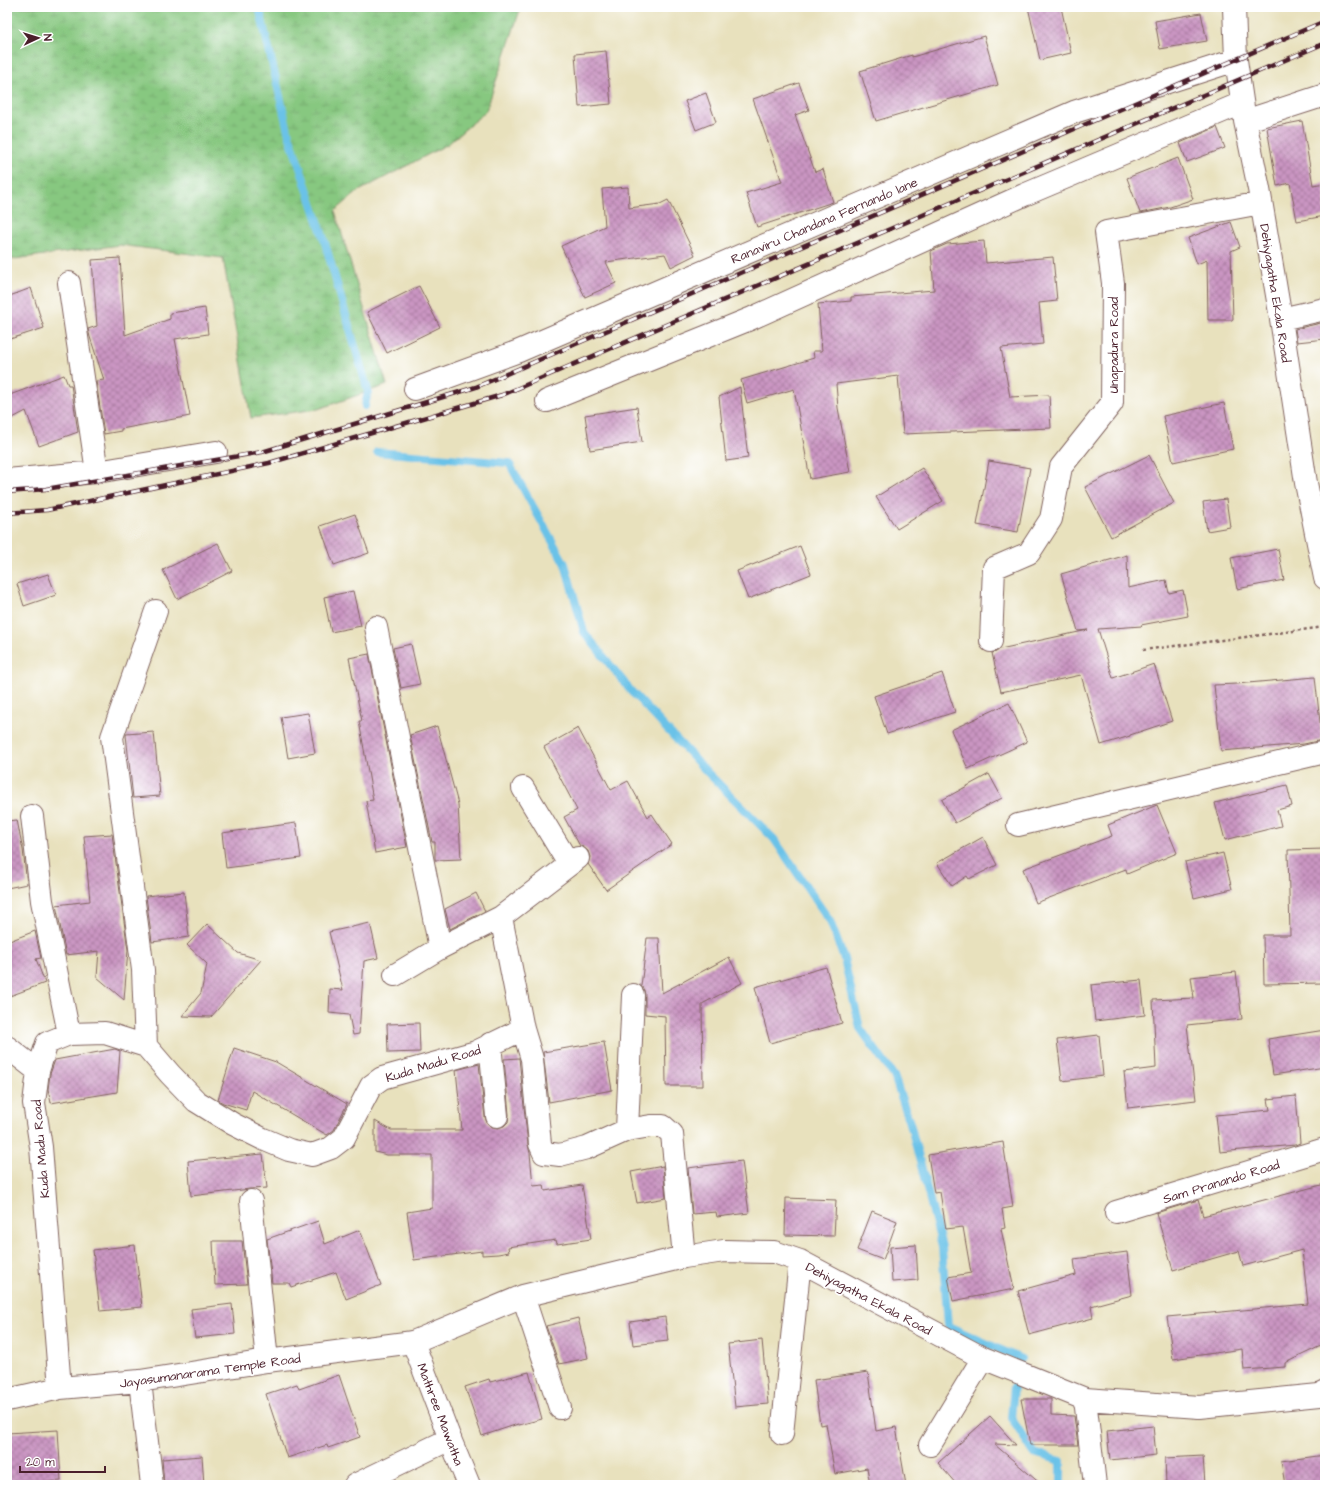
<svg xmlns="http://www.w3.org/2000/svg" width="1332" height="1492" viewBox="0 0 1332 1492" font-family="'Architects Daughter',sans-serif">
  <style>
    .wetland { fill: url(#wetland-marsh); stroke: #687456 }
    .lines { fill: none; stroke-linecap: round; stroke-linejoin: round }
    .stream { stroke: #6bc2e8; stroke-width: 8 }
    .building { fill: url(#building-cross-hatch) }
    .street-casing { stroke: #81635e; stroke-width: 24 }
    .secondary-casing { stroke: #81635e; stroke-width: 24 }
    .path { stroke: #81635e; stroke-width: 2.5; stroke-dasharray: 3 3; stroke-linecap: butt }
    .street { stroke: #fff; stroke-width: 22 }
    .secondary { stroke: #fff; stroke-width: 22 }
    .rail-casing { stroke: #4a1f2b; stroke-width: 4.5 }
    .rail { stroke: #fff; stroke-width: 3; stroke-dasharray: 9; stroke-linecap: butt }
    .labels { text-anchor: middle; stroke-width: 3.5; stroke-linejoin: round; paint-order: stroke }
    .street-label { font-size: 13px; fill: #4a1f2b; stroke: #fff }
  </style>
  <defs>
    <pattern id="wetland-marsh" width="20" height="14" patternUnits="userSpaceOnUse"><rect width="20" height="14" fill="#87c880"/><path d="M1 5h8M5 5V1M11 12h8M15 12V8" fill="none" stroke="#76ab6f"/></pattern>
    <pattern id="building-cross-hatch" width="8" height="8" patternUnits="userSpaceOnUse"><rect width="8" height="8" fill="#ca95c2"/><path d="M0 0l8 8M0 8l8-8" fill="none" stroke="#a6799e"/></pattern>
  </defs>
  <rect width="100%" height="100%" fill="#fff"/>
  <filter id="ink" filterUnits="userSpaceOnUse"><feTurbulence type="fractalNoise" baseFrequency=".025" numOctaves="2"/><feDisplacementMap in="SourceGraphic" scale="8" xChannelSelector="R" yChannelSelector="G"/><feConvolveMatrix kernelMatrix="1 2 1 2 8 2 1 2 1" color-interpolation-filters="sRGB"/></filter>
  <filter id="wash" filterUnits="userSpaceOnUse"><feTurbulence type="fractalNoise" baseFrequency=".012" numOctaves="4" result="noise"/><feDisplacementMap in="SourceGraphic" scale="16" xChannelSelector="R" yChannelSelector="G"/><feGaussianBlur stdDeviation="0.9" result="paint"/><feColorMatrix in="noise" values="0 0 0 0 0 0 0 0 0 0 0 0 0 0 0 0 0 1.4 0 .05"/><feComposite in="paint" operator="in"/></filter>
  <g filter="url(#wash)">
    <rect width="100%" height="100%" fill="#e8e1bd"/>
    <path class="wetland" d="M 7,7 L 521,7 L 486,111 L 448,144 L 359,191 L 335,211 L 387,385 L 318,409 L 251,418 L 223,258 L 120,245 L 7,260 Z"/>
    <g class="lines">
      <path class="stream" d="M 259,7 L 289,135 L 323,236 L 368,391 L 365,406
        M 377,452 L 509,463 L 565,564 L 584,632 L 631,691 L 707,772 L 774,839 L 830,921 L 844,959 L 860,1028 L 894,1076 L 910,1123 L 942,1247 L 948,1326 L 1021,1359
        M 1014,1387 L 1011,1418 L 1034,1453 L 1061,1461 L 1061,1485"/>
    </g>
    <g id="blocks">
      <path class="building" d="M 1028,7 L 1061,7 L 1071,53 L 1040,60 Z
        M 1201,13 L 1207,41 L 1160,49 L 1155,21 Z
        M 984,36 L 998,85 L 876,121 L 860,71 L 912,55 L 912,57 Z
        M 606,51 L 611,104 L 579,107 L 575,54 Z
        M 799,83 L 809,110 L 795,115 L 815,172 L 823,169 L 833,202 L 757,227 L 746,193 L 782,182 L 753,99 Z
        M 706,93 L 716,122 L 696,130 L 685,101 Z
        M 1302,121 L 1313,185 L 1325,183 L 1325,216 L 1297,221 L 1290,183 L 1277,186 L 1267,128 Z
        M 1217,127 L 1225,148 L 1187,162 L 1180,143 Z
        M 1178,158 L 1193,199 L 1170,207 L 1140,213 L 1127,178 Z
        M 628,187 L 629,208 L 660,204 L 668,200 L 695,255 L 671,267 L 665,254 L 606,262 L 616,283 L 585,297 L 561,246 L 605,226 L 602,189 Z
        M 1231,222 L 1240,247 L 1231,251 L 1233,320 L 1208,320 L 1207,260 L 1197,264 L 1188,238 Z
        M 984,241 L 986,263 L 1053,257 L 1057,301 L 1039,303 L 1043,344 L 1001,348 L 1010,397 L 1049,395 L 1051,428 L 903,434 L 898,376 L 836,384 L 838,408 L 850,472 L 810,479 L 794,389 L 747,403 L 741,380 L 814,358 L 813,351 L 822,351 L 818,304 L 851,301 L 851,297 L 934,290 L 931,251 L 947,244 Z
        M 120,258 L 125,335 L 170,319 L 170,313 L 205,308 L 208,334 L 175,339 L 190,416 L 121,429 L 121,431 L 104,434 L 96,381 L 104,380 L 90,337 L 88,329 L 97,326 L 92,260 Z
        M 419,286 L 440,327 L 387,353 L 367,312 Z
        M 31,288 L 44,328 L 7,340 L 7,297 Z
        M 1325,322 L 1325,339 L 1297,342 L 1295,329 Z
        M 64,375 L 68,385 L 71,385 L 78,432 L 39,446 L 26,411 L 7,421 L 7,396 Z
        M 740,387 L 748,458 L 726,461 L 719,397 Z
        M 1224,403 L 1233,449 L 1173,462 L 1163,416 Z
        M 637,407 L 642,442 L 590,450 L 585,415 Z
        M 1149,455 L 1174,503 L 1111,537 L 1085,487 Z
        M 989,461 L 1030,468 L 1018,532 L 977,525 Z
        M 922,468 L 943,501 L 897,529 L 876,497 Z
        M 1226,499 L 1230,527 L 1207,531 L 1203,502 Z
        M 355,514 L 369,553 L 334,565 L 320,526 Z
        M 218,543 L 232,571 L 177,599 L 163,570 Z
        M 800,546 L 811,574 L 748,599 L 737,571 Z
        M 1278,549 L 1284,580 L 1237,589 L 1231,558 Z
        M 1127,555 L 1128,588 L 1166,580 L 1169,593 L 1183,590 L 1188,616 L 1141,625 L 1142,626 L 1098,629 L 1113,678 L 1154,664 L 1172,721 L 1130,735 L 1130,736 L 1101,745 L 1081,675 L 1001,692 L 992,653 L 996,652 L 1000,649 L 1088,630 L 1078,631 L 1061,574 Z
        M 48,574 L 56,595 L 24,606 L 17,584 Z
        M 353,591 L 361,626 L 331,632 L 324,597 Z
        M 411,644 L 420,684 L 401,688 L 393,648 Z
        M 369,654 L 407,847 L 375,853 L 366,801 L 373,800 L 359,721 L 362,721 L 349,658 Z
        M 942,673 L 955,712 L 887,734 L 874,696 Z
        M 1315,677 L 1322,740 L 1304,744 L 1221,751 L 1214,685 L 1237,684 Z
        M 1009,703 L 1027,742 L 968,769 L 951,730 Z
        M 308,713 L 315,753 L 288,758 L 281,717 Z
        M 437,726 L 458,804 L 461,859 L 435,860 L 435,842 L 432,842 L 410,735 Z
        M 578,728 L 611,790 L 628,781 L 648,817 L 652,814 L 672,844 L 606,890 L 588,864 L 590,857 L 588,851 L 583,847 L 580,846 L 564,817 L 577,810 L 544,747 Z
        M 154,732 L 160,796 L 133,798 L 126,735 L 126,734 Z
        M 989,774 L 1002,798 L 955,823 L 942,800 Z
        M 1287,785 L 1292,806 L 1277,810 L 1281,826 L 1225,840 L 1215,803 Z
        M 1157,805 L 1177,853 L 1127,874 L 1126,869 L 1036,903 L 1023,869 L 1112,836 L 1108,825 Z
        M 17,820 L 23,850 L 27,884 L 7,888 L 7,821 Z
        M 296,823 L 301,858 L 226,868 L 222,833 Z
        M 112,834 L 128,950 L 124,1000 L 97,977 L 99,951 L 66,955 L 56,905 L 90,901 L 84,836 Z
        M 983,837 L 997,865 L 969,879 L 967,876 L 952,886 L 937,863 Z
        M 1325,849 L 1325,983 L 1264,984 L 1263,935 L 1290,935 L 1288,850 Z
        M 1223,853 L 1232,889 L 1194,898 L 1185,862 Z
        M 184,892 L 189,937 L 152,942 L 146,896 Z
        M 476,893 L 485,911 L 450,929 L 445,909 Z
        M 370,923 L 378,958 L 364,961 L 359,1034 L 353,1035 L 349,1015 L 329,1013 L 330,989 L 343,990 L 329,932 Z
        M 207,924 L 238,953 L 261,960 L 211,1017 L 182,1016 L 201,993 L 207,964 L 187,945 Z
        M 35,931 L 41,958 L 36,959 L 45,983 L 7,997 L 7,942 Z
        M 647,938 L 659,938 L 662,993 L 729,957 L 742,983 L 702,1004 L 703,1086 L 666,1086 L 665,1016 L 645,1014 L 645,995 L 644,990 L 641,986 Z
        M 826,967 L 842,1023 L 770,1043 L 755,987 Z
        M 1236,972 L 1242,1019 L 1187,1025 L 1196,1100 L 1128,1108 L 1124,1072 L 1156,1068 L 1153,1000 L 1194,998 L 1191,977 Z
        M 1141,980 L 1145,1015 L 1095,1021 L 1091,985 Z
        M 419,1023 L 420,1052 L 388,1053 L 387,1024 Z
        M 1325,1030 L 1325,1067 L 1273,1075 L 1268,1039 Z
        M 1099,1035 L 1103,1076 L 1062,1081 L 1057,1040 Z
        M 604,1042 L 612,1090 L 549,1102 L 543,1052 Z
        M 234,1048 L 276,1062 L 347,1104 L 334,1130 L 327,1135 L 252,1091 L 246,1110 L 223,1103 L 218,1100 Z
        M 115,1049 L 120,1051 L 117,1092 L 51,1103 L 48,1089 L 50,1074 L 55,1060 Z
        M 519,1058 L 528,1145 L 530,1153 L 533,1186 L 544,1185 L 545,1191 L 582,1185 L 591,1239 L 557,1244 L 556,1240 L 508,1247 L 509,1252 L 498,1254 L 482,1255 L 482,1251 L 414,1260 L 407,1212 L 432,1208 L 432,1155 L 387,1155 L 375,1152 L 375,1121 L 391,1130 L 462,1130 L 456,1070 L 479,1064 L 485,1117 L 487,1123 L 492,1127 L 498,1128 L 504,1126 L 508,1122 L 509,1115 L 504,1059 Z
        M 1296,1096 L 1300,1143 L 1295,1145 L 1220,1152 L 1216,1115 L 1270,1110 L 1268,1099 Z
        M 1003,1142 L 1013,1207 L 1002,1209 L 1005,1228 L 1001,1229 L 1014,1289 L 953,1301 L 948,1277 L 971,1273 L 963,1227 L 946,1229 L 940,1192 L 934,1193 L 928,1155 Z
        M 263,1154 L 267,1188 L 250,1189 L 191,1196 L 188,1161 Z
        M 742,1161 L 749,1213 L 717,1217 L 716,1212 L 692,1214 L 688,1168 Z
        M 663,1166 L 666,1198 L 637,1203 L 631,1172 Z
        M 1325,1184 L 1325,1344 L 1285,1363 L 1285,1367 L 1244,1370 L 1242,1349 L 1173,1359 L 1167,1317 L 1308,1304 L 1302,1250 L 1243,1266 L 1239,1251 L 1173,1270 L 1156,1213 L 1198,1200 L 1203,1216 Z
        M 786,1198 L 836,1200 L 834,1236 L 785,1235 Z
        M 872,1211 L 897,1221 L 883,1260 L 857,1250 Z
        M 318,1221 L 325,1244 L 360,1230 L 381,1285 L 346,1299 L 336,1272 L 291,1287 L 289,1283 L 272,1283 L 267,1239 Z
        M 213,1241 L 242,1241 L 247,1284 L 215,1285 Z
        M 135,1245 L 142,1307 L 100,1311 L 93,1250 Z
        M 916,1245 L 918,1280 L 892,1282 L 890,1247 Z
        M 1127,1252 L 1132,1295 L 1091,1306 L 1093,1318 L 1029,1335 L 1018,1291 L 1076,1275 L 1074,1259 Z
        M 232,1304 L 235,1334 L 195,1338 L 191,1309 Z
        M 665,1317 L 668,1341 L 633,1345 L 630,1322 Z
        M 578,1318 L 588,1358 L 559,1364 L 546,1326 Z
        M 762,1340 L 768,1404 L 735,1407 L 728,1344 Z
        M 529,1372 L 542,1419 L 519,1425 L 518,1424 L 482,1436 L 465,1387 L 489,1379 L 490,1382 Z
        M 868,1372 L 876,1431 L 896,1427 L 906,1485 L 870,1485 L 867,1468 L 835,1474 L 826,1424 L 820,1425 L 814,1380 Z
        M 339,1375 L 360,1437 L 328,1448 L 327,1445 L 287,1458 L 266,1394 L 297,1384 L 299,1389 Z
        M 1021,1399 L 1051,1399 L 1051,1415 L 1074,1416 L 1078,1445 L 1030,1445 Z
        M 990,1416 L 1016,1445 L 994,1444 L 1042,1485 L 957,1485 L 938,1463 Z
        M 1153,1426 L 1156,1455 L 1110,1460 L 1107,1431 Z
        M 58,1430 L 61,1481 L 7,1485 L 7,1433 Z
        M 1325,1455 L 1325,1485 L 1285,1485 L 1281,1461 Z
        M 202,1456 L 204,1485 L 164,1485 L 162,1459 Z
        M 1203,1456 L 1205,1485 L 1166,1485 L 1165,1458 Z"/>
    </g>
  </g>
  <g filter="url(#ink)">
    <use href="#blocks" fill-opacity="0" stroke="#81635e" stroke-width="1"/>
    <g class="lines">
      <g class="street-casing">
        <path id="street" d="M 1234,7 L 1236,60 L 1245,121 L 1259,189 L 1281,319 L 1306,483 L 1325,578
          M 1245,121 L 1325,95
          M 1281,319 L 1325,309
          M 415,389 L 519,351 L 1074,112 L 1236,60
          M 547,401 L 750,319 L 1024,195 L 1242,103
          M 97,472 L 216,452
          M 7,480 L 97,472 L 69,283
          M 376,627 L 440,948
          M 991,641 L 994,568 L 1029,553 L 1051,519 L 1061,467 L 1112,403 L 1113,283 L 1106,232 L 1261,203
          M 523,788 L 569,864
          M 32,816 L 42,901 L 69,1034
          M 1018,825 L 1325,752
          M 578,858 L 501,917 L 523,1029 L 532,1059 L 540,1144 L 544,1153 L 560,1155 L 587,1148 L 627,1130 L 651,1126 L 663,1126 L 672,1134 L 684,1257
          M 395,975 L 440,948 L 501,917
          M 490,1044 L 497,1116
          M 146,1046 L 143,970 L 112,737 L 156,611
          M 7,1047 L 38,1071
          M 627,1130 L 633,995
          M 251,1201 L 267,1361
          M 1116,1212 L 1325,1149
          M 523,1296 L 560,1408
          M 140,1381 L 152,1485
          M 60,1388 L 41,1147 L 34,1103 L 38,1071 L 47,1043 L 69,1034 L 105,1033 L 146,1046 L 170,1074 L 196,1101 L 233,1124 L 263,1139 L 289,1150 L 312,1155 L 331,1148 L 344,1138 L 371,1086 L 382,1078 L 476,1052 L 523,1029
          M 1085,1399 L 1095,1485
          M 7,1400 L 60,1388 L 140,1381 L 267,1361 L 413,1342 L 523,1296 L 684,1257 L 724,1251 L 774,1252 L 800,1261 L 983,1358 L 1085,1399 L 1199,1407 L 1319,1395 L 1325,1392
          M 782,1434 L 800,1261
          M 930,1445 L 983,1358
          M 355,1485 L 450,1439"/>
      </g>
      <g class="secondary-casing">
        <path id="secondary" d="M 413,1342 L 450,1439 L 469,1485"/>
      </g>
      <path class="path" d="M 1143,650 L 1325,627"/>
      <use href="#street" class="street"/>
      <use href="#secondary" class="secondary"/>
      <g class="rail-casing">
        <path id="rail" d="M 7,492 L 46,489 L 262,452 L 476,387 L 1325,21
          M 7,513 L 47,510 L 269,463 L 502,395 L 1325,43"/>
      </g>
      <use href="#rail" class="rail"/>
    </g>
  </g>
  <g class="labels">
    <g class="street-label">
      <text transform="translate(824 220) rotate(-23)" y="5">Ranaviru Chandana Fernando lane</text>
      <text transform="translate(1276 293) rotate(81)" y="5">Dehiyagatha Ekala Road</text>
      <text transform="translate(1113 345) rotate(-90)" y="5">Unapadura Road</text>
      <text transform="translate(433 1063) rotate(-17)" y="5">Kuda Madu Road</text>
      <text transform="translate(40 1149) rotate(-95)" y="5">Kuda Madu Road</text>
      <text transform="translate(1221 1181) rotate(-17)" y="5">Sam Pranando Road</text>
      <text transform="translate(869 1298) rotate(28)" y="5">Dehiyagatha Ekala Road</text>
      <text transform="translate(210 1370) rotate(-8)" y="5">Jayasumanarama Temple Road</text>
      <text transform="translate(441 1414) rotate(69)" y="5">Mathree Mawatha</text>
    </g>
  </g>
  <rect width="1332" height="1492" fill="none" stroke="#fff" stroke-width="24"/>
  <g transform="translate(38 38) rotate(86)" stroke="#ffffff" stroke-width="3" paint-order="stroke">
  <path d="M0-3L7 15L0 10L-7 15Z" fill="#4a1f2b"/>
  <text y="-6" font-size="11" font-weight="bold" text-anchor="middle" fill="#4a1f2b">N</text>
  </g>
  <path d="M20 1466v6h85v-6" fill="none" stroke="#4a1f2b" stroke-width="2"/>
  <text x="26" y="1466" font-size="12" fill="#4a1f2b" stroke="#ffffff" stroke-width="3" paint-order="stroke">20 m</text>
</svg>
